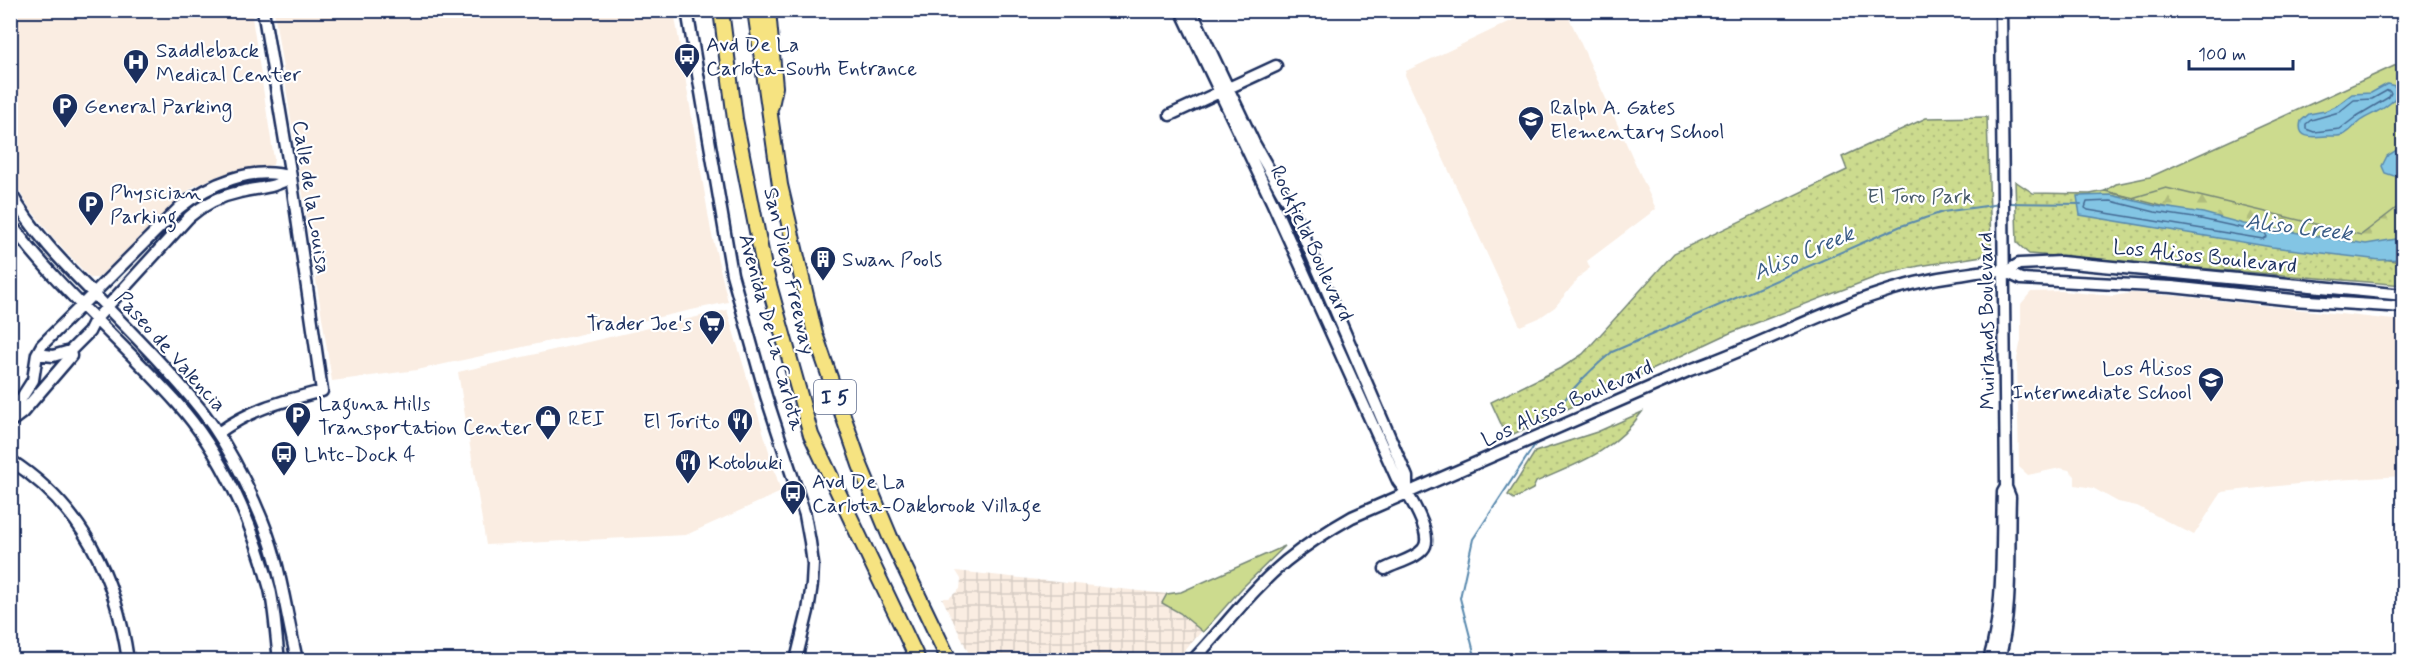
<svg xmlns="http://www.w3.org/2000/svg" width="2414" height="671" viewBox="0 0 2414 671" font-family="Mynerve,sans-serif">
  <style>
    .built { fill: #faede2 }
    .industrial { fill: url(#industrial-grid) }
    .green { fill: #ccdb8e; stroke: #748576; stroke-width: 1.5 }
    .forest { fill: url(#forest-firs); stroke: #748576; stroke-width: 1.5 }
    .park { fill: url(#park-dots); stroke: #748576; stroke-width: 1.5 }
    .water { fill: #83c5e4; stroke: #5989ae; stroke-width: 1.5 }
    .lines { fill: none; stroke-linecap: round; stroke-linejoin: round }
    .shore { stroke: #456b94; stroke-width: 1.5 }
    .stream { stroke: #5989ae; stroke-width: 2 }
    .secondary-casing { stroke: #1b2f5e; stroke-width: 15 }
    .highway-casing { stroke: #1b2f5e; stroke-width: 18 }
    .secondary { stroke: #fff; stroke-width: 10 }
    .highway { stroke: #f6e381; stroke-width: 14 }
    .labels { text-anchor: middle; stroke-width: 4.5; stroke-linejoin: round; paint-order: stroke }
    .shield { fill: #fff; stroke: #5f6d8e; stroke-width: 1.5 }
    .shield-label { font-size: 20px; font-weight: bold; fill: #1b2f5e }
    .poi-label { font-size: 21px; fill: #1b2f5e; stroke: #fff; text-anchor: start }
    .park-label { font-size: 21px; fill: #475a6a; stroke: #fff }
    .street-label { font-size: 21px; fill: #1b2f5e; stroke: #fff }
    .water-label { font-size: 22px; font-style: italic; fill: #3a5c86; stroke: #fff }
  </style>
  <defs>
    <pattern id="industrial-grid" width="8" height="8" patternUnits="userSpaceOnUse" patternTransform="scale(1.5)"><rect width="8" height="8" fill="#faede2"/><path d="M0 4h8M4 0v8" fill="none" stroke="#d6ccc4"/></pattern>
    <pattern id="forest-firs" width="22" height="20" patternUnits="userSpaceOnUse" patternTransform="scale(1.5)"><rect width="22" height="20" fill="#ccdb8e"/><path d="M5 1l3.5 6h-7zM16 11l3.5 6h-7z" fill="#afbc7d"/></pattern>
    <pattern id="park-dots" width="8" height="8" patternUnits="userSpaceOnUse" patternTransform="scale(1.5)"><rect width="8" height="8" fill="#ccdb8e"/><path d="M2 2h.1M6 6h.1" fill="none" stroke="#afbc7d" stroke-width="1.8" stroke-linecap="round"/></pattern>
  </defs>
  <rect width="100%" height="100%" fill="#fff"/>
  <filter id="ink" filterUnits="userSpaceOnUse"><feTurbulence type="fractalNoise" baseFrequency=".0167" numOctaves="2"/><feDisplacementMap in="SourceGraphic" scale="12" xChannelSelector="R" yChannelSelector="G"/><feConvolveMatrix kernelMatrix="1 2 1 2 8 2 1 2 1" color-interpolation-filters="sRGB"/></filter>
  <g filter="url(#ink)">
    <path class="built" d="M 1534,10 L 1566,11 L 1656,209 L 1587,261 L 1590,268 L 1582,274 L 1555,307 L 1539,318 L 1520,326 L 1405,75 L 1406,71 Z
      M 10,11 L 251,11 L 274,159 L 273,165 L 220,175 L 193,187 L 178,199 L 98,278 L 90,278 L 51,235 L 29,207 L 11,177 Z
      M 274,11 L 674,11 L 711,231 L 728,302 L 417,370 L 332,381 Z
      M 2061,291 L 2113,296 L 2133,293 L 2177,296 L 2403,321 L 2403,476 L 2335,480 L 2222,492 L 2194,535 L 2137,506 L 2118,502 L 2093,488 L 2075,485 L 2075,476 L 2069,470 L 2060,468 L 2028,475 L 2019,467 L 2017,359 L 2021,340 L 2021,304 L 2031,292 Z
      M 727,310 L 781,492 L 686,535 L 486,545 L 458,372 Z"/>
    <path class="industrial" d="M 956,571 L 1167,594 L 1162,603 L 1180,613 L 1202,631 L 1177,660 L 972,660 L 942,598 L 949,598 L 960,589 L 961,579 Z"/>
    <path class="green" d="M 2403,62 L 2403,263 L 2105,191 L 2116,184 L 2150,177 Z
      M 1285,546 L 1242,588 L 1203,632 L 1180,613 L 1162,603 L 1167,594 L 1181,592 Z"/>
    <path class="forest" d="M 2166,188 L 2361,235 L 2403,203 L 2403,274 L 2115,203 Z"/>
    <path class="park" d="M 1987,117 L 1991,246 L 1982,256 L 1919,266 L 1881,275 L 1730,333 L 1507,437 L 1491,402 L 1563,367 L 1583,354 L 1674,253 L 1847,170 L 1842,157 L 1926,118 Z
      M 2015,181 L 2033,193 L 2090,194 L 2105,191 L 2211,219 L 2403,263 L 2403,285 L 2029,254 L 2017,243 Z
      M 1642,412 C 1614,452 1579,463 1536,482 L 1533,489 L 1514,499 L 1508,495 L 1535,452 L 1597,432 Z"/>
    <path class="water" d="M 2387,84 L 2395,86 L 2398,89 L 2396,97 C 2386,110 2372,113 2360,121 C 2355,125 2351,131 2345,134 C 2340,137 2333,136 2326,136 C 2314,137 2296,140 2301,121 L 2309,114 L 2325,111 L 2336,106 L 2352,94 L 2371,93 Z
      M 2403,146 L 2403,171 L 2394,176 L 2385,173 L 2382,166 L 2387,156 Z
      M 2111,195 L 2156,206 L 2203,213 L 2244,224 L 2366,244 L 2403,238 L 2403,259 L 2380,260 L 2272,247 L 2080,215 L 2077,196 Z"/>
    <g class="lines">
      <path class="shore" d="M 2388,90 L 2391,93 L 2389,97 L 2357,116 L 2340,129 L 2314,132 L 2306,129 L 2306,124 L 2311,120 L 2339,112 L 2354,100 L 2372,99 Z
        M 2111,201 L 2155,212 L 2201,219 L 2265,233 L 2267,237 L 2263,239 L 2088,210 L 2085,208 L 2087,202 Z"/>
      <path class="stream" d="M 2006,203 L 2081,204
        M 1545,428 C 1565,396 1583,376 1612,352 L 1901,226 L 1943,212 L 2000,204
        M 1476,660 L 1460,598 L 1473,539 L 1536,443"/>
      <g class="secondary-casing">
        <path id="secondary" d="M 687,10 L 732,274 L 766,396 L 805,515 L 810,542 L 813,564 L 812,584 L 808,611 L 796,660
          M 1181,10 L 1272,202 L 1398,481 C 1408,493 1435,536 1423,549 C 1415,559 1396,563 1385,569
          M 1191,10 L 1254,143 L 1294,214 L 1407,477 L 1407,493
          M 1170,115 L 1276,66
          M 10,192 C 32,231 63,263 94,294 C 131,332 169,370 202,411 C 231,448 263,513 275,558 C 284,592 289,626 297,660
          M 10,223 C 59,290 123,342 177,403 C 222,453 253,524 270,589 C 275,611 276,637 279,660
          M 2005,272 L 2019,264 L 2061,262 L 2404,295
          M 37,354 L 53,356 L 70,351
          M 10,416 L 33,380 L 37,354 L 42,345 L 179,208 C 209,184 253,165 291,177
          M 10,422 L 22,413 L 66,362 L 71,356 L 70,351 L 89,332 L 95,320 L 189,217 C 204,204 221,196 240,192 C 260,187 273,189 291,177
          M 218,433 C 253,408 280,402 322,391 L 291,177 L 263,10
          M 10,460 C 83,507 116,577 128,660
          M 1193,660 C 1224,628 1251,590 1286,561 C 1307,544 1329,530 1352,517 L 1690,370 C 1780,339 1862,287 1958,275 C 1973,273 1989,269 2004,272 C 2010,273 2016,277 2021,279 L 2172,287 L 2293,300 L 2404,307
          M 1989,660 C 2005,606 2001,547 2003,492 L 2006,487
          M 1999,660 C 2013,607 2008,551 2010,497 L 2006,487 L 2001,10"/>
      </g>
      <g class="highway-casing">
        <path id="highway" d="M 721,10 L 735,119 L 764,267 L 811,435 L 918,660
          M 755,10 L 780,185 L 815,334 L 860,465 L 890,537 L 949,660
          M 768,10 L 775,87 L 771,106"/>
      </g>
      <use href="#secondary" class="secondary"/>
      <use href="#highway" class="highway"/>
    </g>
  </g>
  <defs>
    <g id="bus-pin" transform="scale(1.35)"><path d="M0 17L-7.5 6A9.5 9.5 0 1 1 7.5 6Z" fill="#1b2f5e" stroke="#fff"/><path d="M-5-6H5V4H4V6H2V4H-2V6H-4V4H-5ZM-3.5-4V0h7V-4ZM-3.5 1.2v1.5H-2V1.2ZM2 1.2v1.5H3.5V1.2Z" fill="#fff"/></g>
    <g id="hospital-pin" transform="scale(1.35)"><path d="M0 17L-7.5 6A9.5 9.5 0 1 1 7.5 6Z" fill="#1b2f5e" stroke="#fff"/><path d="M-5-5h3v3.5h4V-5h3V5h-3V1.5h-4V5h-3Z" fill="#fff"/></g>
    <g id="parking-pin" transform="scale(1.35)"><path d="M0 17L-7.5 6A9.5 9.5 0 1 1 7.5 6Z" fill="#1b2f5e" stroke="#fff"/><path d="M-3.5-5.5H1a3.5 3.5 0 0 1 0 7H-1V5.5H-3.5ZM-1-3.4V-.6H.8a1.4 1.4 0 0 0 0-2.8Z" fill="#fff"/></g>
    <g id="school-pin" transform="scale(1.35)"><path d="M0 17L-7.5 6A9.5 9.5 0 1 1 7.5 6Z" fill="#1b2f5e" stroke="#fff"/><path d="M0-5L7-2L0 1L-7-2ZM-4 1L0 2.5L4 1V4Q0 6-4 4Z" fill="#fff"/></g>
    <g id="building-pin" transform="scale(1.35)"><path d="M0 17L-7.5 6A9.5 9.5 0 1 1 7.5 6Z" fill="#1b2f5e" stroke="#fff"/><path d="M-4-6H4V6H1V3H-1V6H-4ZM-2.5-4.3h1.7v1.8h-1.7ZM.8-4.3h1.7v1.8H.8ZM-2.5-1h1.7V.8h-1.7ZM.8-1h1.7V.8H.8Z" fill="#fff"/></g>
    <g id="supermarket-pin" transform="scale(1.35)"><path d="M0 17L-7.5 6A9.5 9.5 0 1 1 7.5 6Z" fill="#1b2f5e" stroke="#fff"/><path d="M-6-5.5h2.5l.6 2H6L4.5 2H-2.5L-4.4-4H-6ZM-1.5 3.2a1.3 1.3 0 1 0 .1 0ZM3 3.2a1.3 1.3 0 1 0 .1 0Z" fill="#fff"/></g>
    <g id="shop-pin" transform="scale(1.35)"><path d="M0 17L-7.5 6A9.5 9.5 0 1 1 7.5 6Z" fill="#1b2f5e" stroke="#fff"/><path d="M-5-2.5h2.3a2.7 3.5 0 0 1 5.4 0H5L5.5 6h-11ZM-1.5-2.5h3a1.5 2.3 0 0 0-3 0Z" fill="#fff"/></g>
    <g id="restaurant-pin" transform="scale(1.35)"><path d="M0 17L-7.5 6A9.5 9.5 0 1 1 7.5 6Z" fill="#1b2f5e" stroke="#fff"/><path d="M-5-6h1v4h1v-4h1v4h1v-4h1v5L-1.5 .5V6h-2V.5L-5-1ZM5-6V6H3V1.5H1.5Q1.5-4 5-6Z" fill="#fff"/></g>
  </defs>
  <g fill-rule="evenodd">
    <use href="#bus-pin" x="687" y="56"/>
    <use href="#hospital-pin" x="136" y="62"/>
    <use href="#parking-pin" x="65" y="106"/>
    <use href="#school-pin" x="1531" y="119"/>
    <use href="#parking-pin" x="91" y="204"/>
    <use href="#building-pin" x="823" y="259"/>
    <use href="#supermarket-pin" x="712" y="323"/>
    <use href="#school-pin" x="2211" y="380"/>
    <use href="#parking-pin" x="298" y="415"/>
    <use href="#shop-pin" x="548" y="418"/>
    <use href="#restaurant-pin" x="740" y="421"/>
    <use href="#bus-pin" x="284" y="454"/>
    <use href="#restaurant-pin" x="688" y="462"/>
    <use href="#bus-pin" x="793" y="493"/>
  </g>
  <g class="labels">
    <rect class="shield" x="814" y="380" width="42" height="34" rx="4.5"/>
    <g class="shield-label">
      <text x="835" y="404">I 5</text>
    </g>
    <g class="poi-label">
      <text x="706" y="51">Avd De La<tspan x="706" dy="24">Carlota-South Entrance</tspan></text>
      <text x="156" y="57">Saddleback<tspan x="156" dy="24">Medical Center</tspan></text>
      <text x="84" y="113">General Parking</text>
      <text x="1550" y="114">Ralph A. Gates<tspan x="1550" dy="24">Elementary School</tspan></text>
      <text x="110" y="199">Physician<tspan x="110" dy="24">Parking</tspan></text>
      <text x="842" y="266">Swan Pools</text>
      <text x="692" y="330" text-anchor="end">Trader Joe's</text>
      <text x="2192" y="375" text-anchor="end">Los Alisos<tspan x="2192" dy="24">Intermediate School</tspan></text>
      <text x="318" y="410">Laguna Hills<tspan x="318" dy="24">Transportation Center</tspan></text>
      <text x="568" y="425">REI</text>
      <text x="720" y="428" text-anchor="end">El Torito</text>
      <text x="304" y="461">Lhtc-Dock 4</text>
      <text x="708" y="469">Kotobuki</text>
      <text x="812" y="488">Avd De La<tspan x="812" dy="24">Carlota-Oakbrook Village</tspan></text>
    </g>
    <g class="park-label">
      <text x="1920" y="203">El Toro Park</text>
    </g>
    <g class="street-label">
      <text transform="translate(312 197) rotate(81)" y="7">Calle de la Louisa</text>
      <text transform="translate(1312 243) rotate(65)" y="7">Rockfield Boulevard</text>
      <text transform="translate(2205 256) rotate(6)" y="7">Los Alisos Boulevard</text>
      <text transform="translate(790 271) rotate(77)" y="7">San Diego Freeway</text>
      <text transform="translate(1986 321) rotate(-91)" y="7">Muirlands Boulevard</text>
      <text transform="translate(772 332) rotate(75)" y="7">Avenida De La Carlota</text>
      <text transform="translate(171 351) rotate(48)" y="7">Paseo de Valencia</text>
      <text transform="translate(1567 403) rotate(-24)" y="7">Los Alisos Boulevard</text>
    </g>
    <g class="water-label">
      <text transform="translate(2299 226) rotate(7)" y="8">Aliso Creek</text>
      <text transform="translate(1803 252) rotate(-23)" y="8">Aliso Creek</text>
    </g>
  </g>
  <rect width="2414" height="671" fill="none" stroke="#fff" stroke-width="36"/>
  <rect x="18" y="18" width="2378" height="635" fill="none" stroke="#1b2f5e" stroke-width="2" filter="url(#ink)"/>
  <path d="M2189 60v9h104v-9" fill="none" stroke="#1b2f5e" stroke-width="3"/>
  <text x="2198" y="60" font-size="18" fill="#1b2f5e" stroke="#ffffff" stroke-width="4.5" paint-order="stroke">100 m</text>
</svg>
